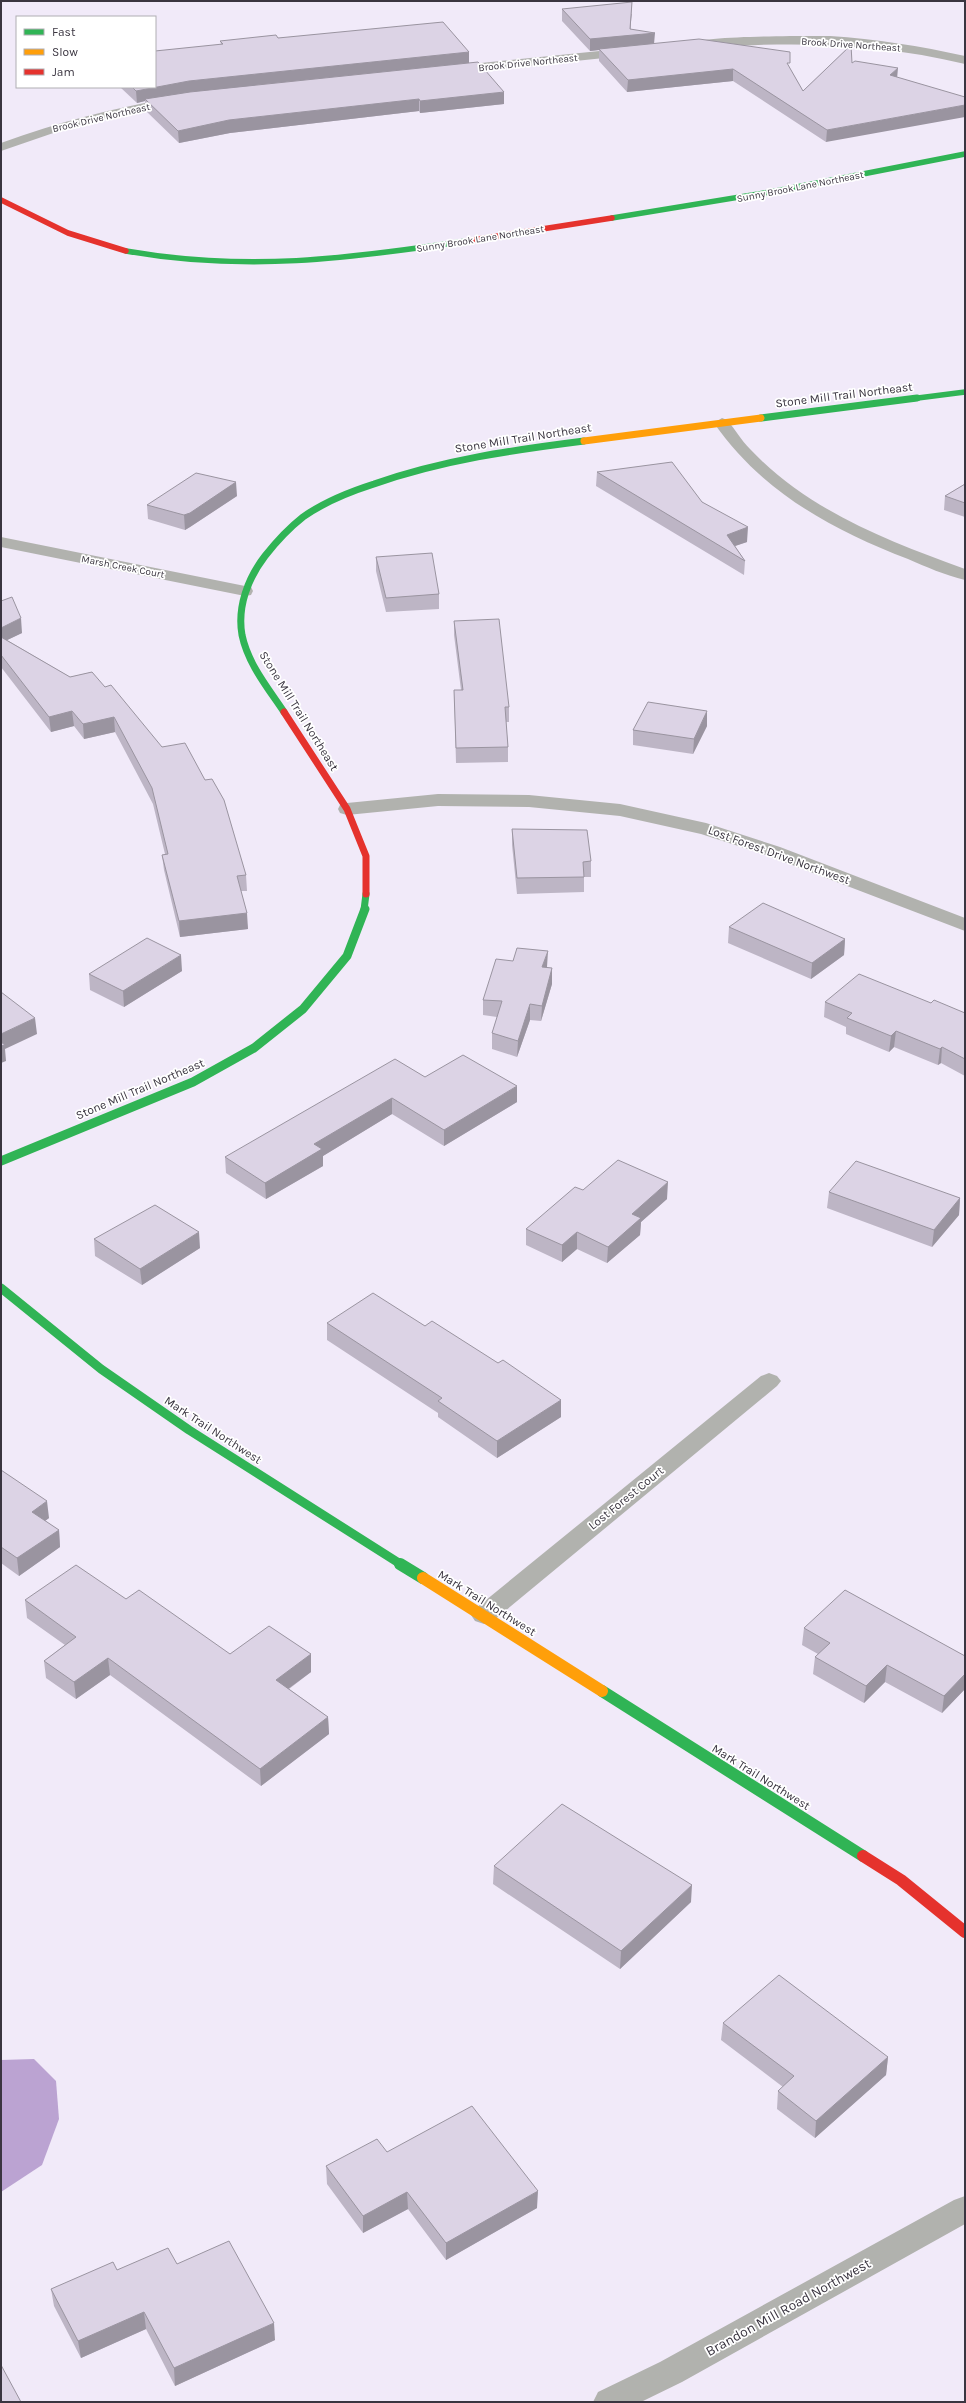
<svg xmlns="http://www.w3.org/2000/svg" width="966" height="2403" viewBox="0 0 966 2403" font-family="Karla,sans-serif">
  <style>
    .water { fill: #bba3d2 }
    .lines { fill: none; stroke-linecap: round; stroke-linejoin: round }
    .street { fill: #b1b2ae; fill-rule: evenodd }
    .fast-far3 { stroke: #30b455; stroke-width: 5.5 }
    .fast-far2 { stroke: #30b455; stroke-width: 7 }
    .fast-far1 { stroke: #30b455; stroke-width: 9 }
    .fast { stroke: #30b455; stroke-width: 12 }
    .slow-far1 { stroke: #ff9f0a; stroke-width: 7 }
    .slow { stroke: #ff9f0a; stroke-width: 12 }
    .jam-far2 { stroke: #e5322d; stroke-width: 5.5 }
    .jam-far1 { stroke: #e5322d; stroke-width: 7 }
    .jam { stroke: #e5322d; stroke-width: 12 }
    .wall { fill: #bdb5c5 }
    .shaded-wall { fill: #9a94a0 }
    .building { fill: #dcd3e5; stroke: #9a94a0 }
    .labels { text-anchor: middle; stroke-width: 3.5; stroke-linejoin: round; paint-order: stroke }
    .far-street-label { font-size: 10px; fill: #3a3540; stroke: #fff }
    .street-label { font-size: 12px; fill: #3a3540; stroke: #fff }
    .near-street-label { font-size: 14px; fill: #3a3540; stroke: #fff }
  </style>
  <rect width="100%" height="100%" fill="#f1eaf9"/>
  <path class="water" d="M 34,2059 L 56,2081 L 59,2119 L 42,2165 L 1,2192 L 1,2060 Z"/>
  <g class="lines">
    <path class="street" d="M 830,36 C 876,39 920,46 965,56 L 965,64 C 875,42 785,41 693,49 L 687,45 C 694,35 811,36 830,36 Z
      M 629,48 L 633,49 L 635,52 L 633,55 L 452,74 L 446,70 L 452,66 Z
      M 175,97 L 181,101 L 180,104 L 123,114 L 65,129 L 1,151 L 1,143 C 58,122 115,108 175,97 Z
      M 722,418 L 727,420 C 735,429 741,440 750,449 C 807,510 888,541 965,569 L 965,580 C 945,575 926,567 908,559 C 832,530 761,491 714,423 Z
      M 1,537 L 245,586 L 251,587 L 253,591 L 251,595 L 245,596 L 1,547 Z
      M 438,794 L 529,795 L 620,804 L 706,823 L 780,847 L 965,918 L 965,931 L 766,855 L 701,834 L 620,816 L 529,807 L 438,806 L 347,815 L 340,813 L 338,809 L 340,805 L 347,803 Z
      M 769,1373 L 777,1376 L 781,1381 L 777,1386 L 493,1621 L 484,1624 L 475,1621 L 471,1615 L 475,1609 L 761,1376 Z
      M 965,2196 L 965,2224 L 682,2382 L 641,2402 L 593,2402 L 598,2392 L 660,2362 L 954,2200 Z"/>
    <path class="fast-far3" d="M 612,218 L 776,191 L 965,154
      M 126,251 C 246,272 347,259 466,241
      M 910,399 L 965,392"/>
    <path class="fast-far2" d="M 761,418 L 917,398
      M 284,712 C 268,688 248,664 242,635 C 237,607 248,578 265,556 C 276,542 289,528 303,517 C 324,502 349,492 374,484 C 442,460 513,450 584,441
      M 364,910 L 366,894"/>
    <path class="fast-far1" d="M 1,1161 L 193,1082 L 254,1048 L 303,1009 L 347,956 L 365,909
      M 1,1288 L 101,1369 L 189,1430 L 402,1565"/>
    <path class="fast" d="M 400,1564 L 423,1578
      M 602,1691 L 863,1856"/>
    <path class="slow-far1" d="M 584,441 L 761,418"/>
    <path class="slow" d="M 423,1578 L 602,1691"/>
    <path class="jam-far2" d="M 1,200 L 68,233 L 126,251
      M 466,241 L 612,218"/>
    <path class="jam-far1" d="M 284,712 L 347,809 L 366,856 L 366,894"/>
    <path class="jam" d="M 863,1856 L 901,1880 L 965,1932"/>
  </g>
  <path class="wall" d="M 562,9 L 632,14 L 630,29 L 655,44 L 789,67 L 803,91 L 851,45 L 826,142 L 733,81 L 627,92 L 599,61 L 599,50 L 590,51 L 562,21 Z
    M 278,38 L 469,52 L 469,63 L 504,104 L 420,113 L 419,111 L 230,133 L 179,143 L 146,111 L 145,101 L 137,103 L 120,87 L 155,87 L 221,44 L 220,41 Z
    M 597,472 L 702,502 L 747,542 L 735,546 L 745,561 L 744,575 L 596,486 Z
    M 965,484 L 965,517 L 944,510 L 945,496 Z
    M 237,496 L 190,527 L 185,530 L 148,519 L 147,505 Z
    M 376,557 L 439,594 L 439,609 L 386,612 L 376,571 Z
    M 1,601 L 22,633 L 7,640 L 70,677 L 92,672 L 246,875 L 247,891 L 241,891 L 248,929 L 180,937 L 164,870 L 162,855 L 165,854 L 153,804 L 115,732 L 84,739 L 74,726 L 51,732 L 1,667 Z
    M 454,621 L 509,707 L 509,722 L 506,722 L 508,747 L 508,762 L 456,763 L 454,690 L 461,690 L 454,635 Z
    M 707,726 L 693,754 L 633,745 L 633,730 Z
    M 512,829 L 591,861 L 591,877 L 584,877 L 584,892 L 517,894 L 512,845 Z
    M 729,927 L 845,939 L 844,955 L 811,979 L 728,943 Z
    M 547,968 L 552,968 L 552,984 L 541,1021 L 530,1020 L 517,1057 L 492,1049 L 492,1033 L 497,1017 L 483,1015 L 483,1000 Z
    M 182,971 L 124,1007 L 90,990 L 89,974 Z
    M 825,1002 L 931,1003 L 965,1013 L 965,1076 L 941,1063 L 938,1065 L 894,1047 L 889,1052 L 846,1034 L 846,1027 L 824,1017 Z
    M 425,1077 L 517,1102 L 444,1146 L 392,1114 L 323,1156 L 323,1166 L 266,1199 L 226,1173 L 225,1157 Z
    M 583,1190 L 667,1199 L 641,1222 L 640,1235 L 607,1263 L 577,1249 L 562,1262 L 526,1245 L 526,1229 Z
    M 829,1192 L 960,1198 L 959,1215 L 932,1247 L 827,1208 Z
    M 94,1239 L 200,1248 L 142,1285 L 95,1256 Z
    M 327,1323 L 425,1326 L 498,1363 L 561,1400 L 561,1417 L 497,1458 L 438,1417 L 438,1413 L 327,1340 Z
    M 1,1470 L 49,1518 L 45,1521 L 59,1530 L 60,1547 L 19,1576 L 1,1563 Z
    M 126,1599 L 230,1654 L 311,1654 L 311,1672 L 289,1689 L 328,1717 L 329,1734 L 261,1786 L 110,1675 L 76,1699 L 46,1678 L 44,1661 L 65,1645 L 27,1618 L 25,1600 Z
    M 804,1628 L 965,1656 L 965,1689 L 942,1713 L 885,1682 L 864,1703 L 813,1674 L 815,1657 L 818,1654 L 802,1645 Z
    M 494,1866 L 691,1902 L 620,1969 L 493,1884 Z
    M 723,2023 L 888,2057 L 886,2075 L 815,2138 L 777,2109 L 778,2091 L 783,2087 L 721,2040 Z
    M 387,2152 L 537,2208 L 446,2260 L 408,2209 L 363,2233 L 327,2184 L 326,2166 Z
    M 177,2264 L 275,2340 L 175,2386 L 146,2329 L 81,2358 L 54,2306 L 51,2289 L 117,2270 Z"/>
  <path class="shaded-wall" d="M 632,2 L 630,35 L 655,33 L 654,44 L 590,51 L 590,39 Z
    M 469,52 L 469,63 L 145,99 L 145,101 L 137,103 L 136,91 L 189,81 Z
    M 898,68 L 897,79 L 890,75 Z
    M 733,69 L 733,81 L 627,92 L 628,80 Z
    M 504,92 L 504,104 L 420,113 L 420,101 Z
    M 419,99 L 419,111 L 230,133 L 179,143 L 178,131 L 229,120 Z
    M 965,105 L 965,117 L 826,142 L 827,130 Z
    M 236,482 L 237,496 L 190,527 L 185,530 L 184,515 Z
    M 748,527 L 747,542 L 726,549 L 727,535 Z
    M 21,618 L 22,633 L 1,643 L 1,628 Z
    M 72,711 L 74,726 L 51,732 L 49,717 Z
    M 707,711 L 707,726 L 693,754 L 694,739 Z
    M 114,717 L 115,732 L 84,739 L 83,724 Z
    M 247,913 L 248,929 L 180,937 L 179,921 Z
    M 845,939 L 844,955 L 811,979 L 812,963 Z
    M 548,951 L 547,967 L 542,983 L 542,967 Z
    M 181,955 L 182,971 L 124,1007 L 123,991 Z
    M 552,968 L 552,984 L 541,1021 L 542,1006 Z
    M 530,1004 L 530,1020 L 517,1057 L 518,1041 Z
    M 35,1018 L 37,1034 L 5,1049 L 6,1061 L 1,1063 L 1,1034 Z
    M 896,1031 L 894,1047 L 889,1052 L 891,1036 Z
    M 942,1047 L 941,1063 L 938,1065 L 940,1049 Z
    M 517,1086 L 517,1102 L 444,1146 L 444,1130 Z
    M 392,1098 L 392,1114 L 323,1156 L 323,1166 L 266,1199 L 265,1183 L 314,1144 Z
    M 668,1182 L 667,1199 L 641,1222 L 640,1235 L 607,1263 L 608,1247 L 632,1214 Z
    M 960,1198 L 959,1215 L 932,1247 L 934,1230 Z
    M 199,1232 L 200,1248 L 142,1285 L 140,1269 Z
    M 577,1232 L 577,1249 L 562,1262 L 562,1245 Z
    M 561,1400 L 561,1417 L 497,1458 L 497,1441 Z
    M 47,1501 L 49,1518 L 34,1529 L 32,1512 Z
    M 59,1530 L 60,1547 L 19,1576 L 17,1558 Z
    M 311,1654 L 311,1672 L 277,1697 L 276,1680 Z
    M 108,1658 L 110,1675 L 76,1699 L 74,1682 Z
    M 887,1665 L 885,1682 L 864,1703 L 866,1686 Z
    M 965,1674 L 965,1689 L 942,1713 L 944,1696 Z
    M 328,1717 L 329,1734 L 261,1786 L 260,1769 Z
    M 692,1885 L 691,1902 L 620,1969 L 621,1951 Z
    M 888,2057 L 886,2075 L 815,2138 L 816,2121 Z
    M 538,2191 L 537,2208 L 446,2260 L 446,2243 Z
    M 407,2192 L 408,2209 L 363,2233 L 363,2216 Z
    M 144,2312 L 146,2329 L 81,2358 L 78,2341 Z
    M 274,2323 L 275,2340 L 175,2386 L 174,2368 Z"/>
  <path class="building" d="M 632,2 L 630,29 L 655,33 L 590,39 L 562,9 Z
    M 443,22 L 469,52 L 189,81 L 136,91 L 132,87 L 155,87 L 155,51 L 223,44 L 220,41 L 276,35 L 278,38 Z
    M 699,39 L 790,52 L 790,63 L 787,63 L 803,91 L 851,45 L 852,63 L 855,61 L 898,68 L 890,75 L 965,97 L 965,105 L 827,130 L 733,69 L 628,80 L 599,49 Z
    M 478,62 L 504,92 L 420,101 L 419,99 L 229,120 L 178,131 L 145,99 L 190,92 Z
    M 672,462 L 702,502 L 748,527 L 727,535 L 745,561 L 597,472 Z
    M 196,473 L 236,482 L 190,513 L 184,515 L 147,505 Z
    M 965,484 L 965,503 L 945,496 Z
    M 432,553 L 439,594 L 386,598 L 376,557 Z
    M 12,597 L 21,618 L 1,628 L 1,601 Z
    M 499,619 L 509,707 L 505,707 L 508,747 L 456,748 L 454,690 L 463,690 L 454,621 Z
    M 1,637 L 70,677 L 92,672 L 105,687 L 111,685 L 162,747 L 185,743 L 205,780 L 212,779 L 224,800 L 246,875 L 237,876 L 247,913 L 179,921 L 162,855 L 168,854 L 152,788 L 114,717 L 83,724 L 72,711 L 49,717 L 1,655 Z
    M 648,702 L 707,711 L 694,739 L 633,730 Z
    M 512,829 L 587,830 L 591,861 L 583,862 L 584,877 L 517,878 Z
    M 763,903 L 845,939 L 812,963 L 729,927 Z
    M 147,938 L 181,955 L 123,991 L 89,974 Z
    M 517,948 L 548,951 L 542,967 L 552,968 L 542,1006 L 530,1004 L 518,1041 L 492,1033 L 502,1001 L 483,1000 L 496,959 L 513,961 Z
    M 859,974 L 931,1003 L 934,1000 L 965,1013 L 965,1059 L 942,1047 L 940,1049 L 896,1031 L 891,1036 L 847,1018 L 852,1013 L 825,1002 Z
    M 1,992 L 35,1018 L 1,1034 Z
    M 1,1042 L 5,1045 L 1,1046 Z
    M 463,1055 L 517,1086 L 444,1130 L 392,1098 L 314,1144 L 322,1149 L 265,1183 L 225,1157 L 395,1059 L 425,1077 Z
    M 618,1160 L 668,1182 L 632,1214 L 641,1218 L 608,1247 L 577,1232 L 562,1245 L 526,1229 L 575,1187 L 583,1190 Z
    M 856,1161 L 960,1198 L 934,1230 L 829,1192 Z
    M 155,1205 L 199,1232 L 140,1269 L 94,1239 Z
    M 373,1293 L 425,1326 L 432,1321 L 498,1363 L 503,1360 L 561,1400 L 497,1441 L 438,1401 L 442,1398 L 327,1323 Z
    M 1,1470 L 47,1501 L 32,1512 L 59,1530 L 17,1558 L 1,1547 Z
    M 76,1565 L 126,1599 L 139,1590 L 230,1654 L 269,1626 L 311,1654 L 276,1680 L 328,1717 L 260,1769 L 108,1658 L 74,1682 L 44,1661 L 76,1637 L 25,1600 Z
    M 845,1590 L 965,1656 L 965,1674 L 944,1696 L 887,1665 L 866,1686 L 815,1657 L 830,1643 L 804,1628 Z
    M 562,1804 L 692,1885 L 621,1951 L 494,1866 Z
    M 779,1975 L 888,2057 L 816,2121 L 778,2091 L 794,2076 L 723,2023 Z
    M 472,2106 L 538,2191 L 446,2243 L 407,2192 L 363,2216 L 326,2166 L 377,2139 L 387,2152 Z
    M 229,2241 L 274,2323 L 174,2368 L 144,2312 L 78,2341 L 51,2289 L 113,2262 L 117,2270 L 168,2248 L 177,2264 Z
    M 1,2365 L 21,2402 L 1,2402 Z"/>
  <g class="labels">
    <g class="far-street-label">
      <text transform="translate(851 44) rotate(4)" y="4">Brook Drive Northeast</text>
      <text transform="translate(528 62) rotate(-6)" y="4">Brook Drive Northeast</text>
      <text transform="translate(101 117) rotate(-13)" y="4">Brook Drive Northeast</text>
      <text transform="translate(800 186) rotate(-11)" y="4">Sunny Brook Lane Northeast</text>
      <text transform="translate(480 238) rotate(-9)" y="4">Sunny Brook Lane Northeast</text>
      <text transform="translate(123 566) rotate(11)" y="4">Marsh Creek Court</text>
    </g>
    <g class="street-label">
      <text transform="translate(844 395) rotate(-7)" y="4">Stone Mill Trail Northeast</text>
      <text transform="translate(523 438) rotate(-9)" y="4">Stone Mill Trail Northeast</text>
      <text transform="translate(299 711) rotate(58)" y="4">Stone Mill Trail Northeast</text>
      <text transform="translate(779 855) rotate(20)" y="4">Lost Forest Drive Northwest</text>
      <text transform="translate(140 1089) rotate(-23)" y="4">Stone Mill Trail Northeast</text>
      <text transform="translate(213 1430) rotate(33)" y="4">Mark Trail Northwest</text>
      <text transform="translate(626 1498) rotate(-39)" y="4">Lost Forest Court</text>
      <text transform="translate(487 1603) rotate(32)" y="4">Mark Trail Northwest</text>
      <text transform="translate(761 1777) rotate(32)" y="4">Mark Trail Northwest</text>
    </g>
    <g class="near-street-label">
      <text transform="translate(788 2307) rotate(-29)" y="5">Brandon Mill Road Northwest</text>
    </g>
  </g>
  <rect width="966" height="2403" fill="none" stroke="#3a3540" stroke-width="4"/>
  <rect x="16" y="16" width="140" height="72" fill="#ffffff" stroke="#b0aeb3"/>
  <rect x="24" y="29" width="20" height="6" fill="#30b455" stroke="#b0aeb3"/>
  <text x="52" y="36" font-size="12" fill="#3a3540">Fast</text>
  <rect x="24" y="49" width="20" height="6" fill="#ff9f0a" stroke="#b0aeb3"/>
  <text x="52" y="56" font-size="12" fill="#3a3540">Slow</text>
  <rect x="24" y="69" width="20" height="6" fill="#e5322d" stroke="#b0aeb3"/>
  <text x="52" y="76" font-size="12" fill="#3a3540">Jam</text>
</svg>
